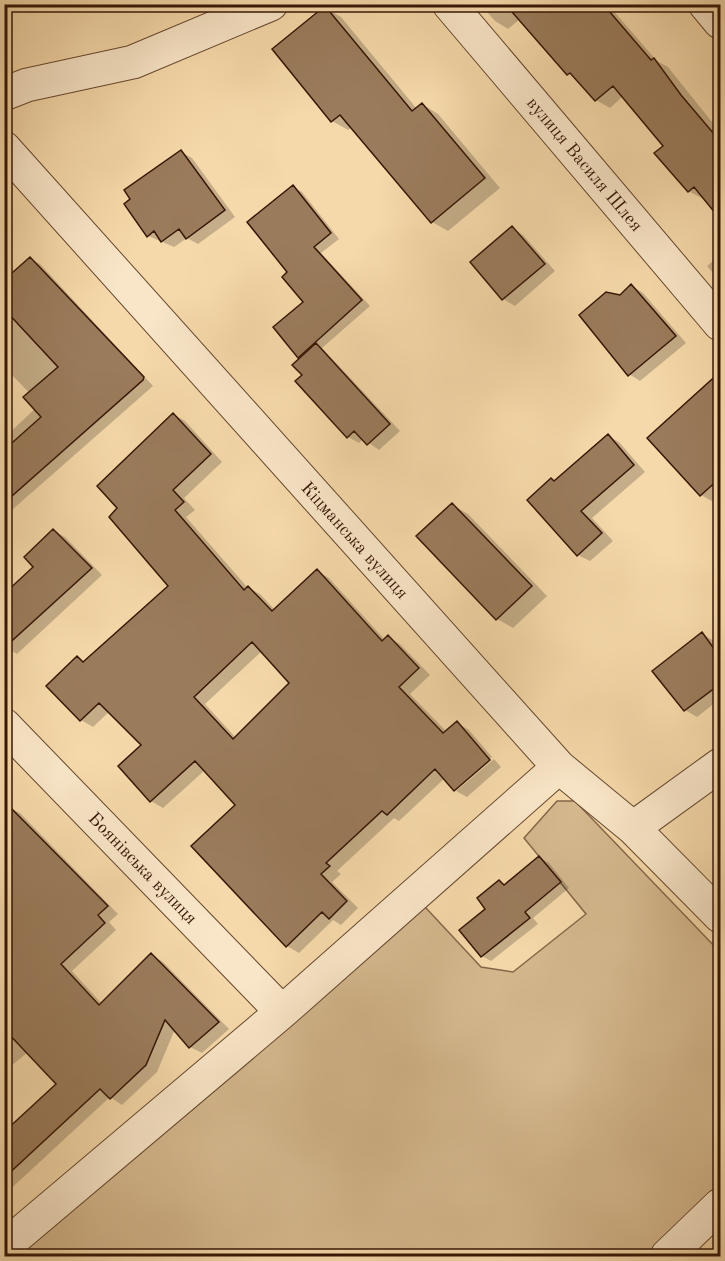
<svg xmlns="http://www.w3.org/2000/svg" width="725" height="1261" viewBox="0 0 725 1261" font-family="'Old Standard TT',serif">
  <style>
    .green { fill: #d5b88e; stroke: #86674a; stroke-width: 1.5 }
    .shadow { fill: #0003; fill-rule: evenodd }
    .building { fill: #9a7b5b; stroke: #361606; stroke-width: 1.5; fill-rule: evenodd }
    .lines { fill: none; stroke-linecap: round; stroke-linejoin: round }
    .minor-casing { stroke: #66472f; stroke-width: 35 }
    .minor { stroke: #f9e6c8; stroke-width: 33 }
    .labels { text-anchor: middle; stroke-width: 4.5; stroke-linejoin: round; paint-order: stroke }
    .street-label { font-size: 18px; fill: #361606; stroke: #f9e6c8 }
  </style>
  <rect width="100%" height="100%" fill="#f6d9aa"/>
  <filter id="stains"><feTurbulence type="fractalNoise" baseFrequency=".00333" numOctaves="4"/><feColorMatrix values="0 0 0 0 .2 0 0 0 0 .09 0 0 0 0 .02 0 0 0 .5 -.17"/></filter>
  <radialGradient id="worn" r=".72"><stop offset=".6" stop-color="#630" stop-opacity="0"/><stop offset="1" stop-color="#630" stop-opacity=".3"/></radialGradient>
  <path class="green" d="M 557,801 L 575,801 L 720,952 L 720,1206 L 669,1256 L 5,1256 L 413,894 L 481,967 L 513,972 L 586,914 L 524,838 Z"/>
  <path class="shadow" d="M 480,4 L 615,4 L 611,8 L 657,61 L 668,67 L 720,132 L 720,216 L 704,197 L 702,198 L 688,191 L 665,146 L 623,96 L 610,108 L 596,100 L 520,19 L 508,29 L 495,21 Z
    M 325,8 L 341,17 L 417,109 L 422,104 L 438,114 L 500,188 L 448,231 L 432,222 L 352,127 L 348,130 L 332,121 L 274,50 Z
    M 181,152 L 192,158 L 235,217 L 198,244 L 187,238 L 174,247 L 148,236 Z
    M 293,187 L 302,192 L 339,239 L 321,253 L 370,306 L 322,348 L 400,431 L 379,450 L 363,439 L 359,443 L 348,437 L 304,375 L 302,358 L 299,357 L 305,302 L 289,273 Z
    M 512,228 L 523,235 L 555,271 L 515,306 L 503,299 L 472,262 Z
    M 720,255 L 720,281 L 707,266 Z
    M 30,259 L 40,264 L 153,386 L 4,517 L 4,438 L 40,404 L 12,375 L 9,379 L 4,376 L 4,282 Z
    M 632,286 L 643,293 L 686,343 L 640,381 L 629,374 L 620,296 Z
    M 717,377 L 720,378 L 720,501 L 717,504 L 701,495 Z
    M 173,414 L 185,421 L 222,462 L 184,498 L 195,510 L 186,517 L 248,588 L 260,594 L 275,610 L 317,571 L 329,578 L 385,640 L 388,637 L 400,644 L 430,675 L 410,694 L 447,732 L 457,723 L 469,730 L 492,757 L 456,787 L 456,791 L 445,778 L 399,821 L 394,818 L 337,871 L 341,874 L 332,882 L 358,908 L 341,925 L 333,920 L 299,953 L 287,946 L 193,846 L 237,805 L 205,770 L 163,808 L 151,801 L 144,745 L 110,711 L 93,727 L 81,720 L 48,686 L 77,658 L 84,662 L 171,587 L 119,509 ZM 262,651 L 291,683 L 236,738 L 205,704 Z
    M 608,436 L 619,442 L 645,472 L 592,518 L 613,541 L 590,561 L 578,555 L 529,500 L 555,482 Z
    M 452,505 L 468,514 L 547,596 L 513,628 L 497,619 L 418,536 Z
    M 54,531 L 65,537 L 102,575 L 17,654 L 4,646 L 35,567 Z
    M 702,634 L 714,641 L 720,650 L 720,699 L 697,717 L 685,710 L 655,671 Z
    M 494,759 L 501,767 L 467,797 L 456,791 Z
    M 8,807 L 20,813 L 118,914 L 109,922 L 116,930 L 72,971 L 102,1004 L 152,955 L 163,962 L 229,1029 L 202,1053 L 190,1047 L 175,1029 L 157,1072 L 122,1105 L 110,1097 L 4,1195 L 4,1131 L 6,1133 L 58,1084 L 28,1052 L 4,1072 L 4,811 Z
    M 540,858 L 549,863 L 569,888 L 533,918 L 538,924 L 491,961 L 482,956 L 487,909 L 500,882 L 506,885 Z"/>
  <path class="building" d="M 505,4 L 603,4 L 651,60 L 654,58 L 681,95 L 720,141 L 720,219 L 694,187 L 688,192 L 654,153 L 663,146 L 613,86 L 595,101 L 570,73 L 567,75 Z
    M 325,6 L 412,111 L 422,103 L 485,178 L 431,223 L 340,115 L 331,122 L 272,49 Z
    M 181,150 L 225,210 L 186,239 L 179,229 L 161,242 L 154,231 L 147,237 L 124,204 L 130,199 L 124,190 Z
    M 293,185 L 331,233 L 314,247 L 362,300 L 298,358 L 273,327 L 303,302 L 282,277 L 287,272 L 247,222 Z
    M 512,226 L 545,264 L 502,300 L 470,262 Z
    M 30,257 L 144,377 L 143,380 L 4,503 L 4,450 L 41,417 L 23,397 L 58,367 L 4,309 L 4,280 Z
    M 631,284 L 676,336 L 628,376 L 579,315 L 606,292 L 620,295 Z
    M 316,343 L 390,424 L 367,445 L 354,431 L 347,438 L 295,381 L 302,375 L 292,365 Z
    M 720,372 L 720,478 L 700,496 L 647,438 Z
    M 173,413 L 211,454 L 173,490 L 184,502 L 175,510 L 244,590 L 248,586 L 272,611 L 317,569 L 382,641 L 388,635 L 419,668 L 399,687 L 443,733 L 457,721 L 490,760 L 454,791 L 435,769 L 387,815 L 382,811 L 326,863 L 330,866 L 321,874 L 347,901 L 329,919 L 322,912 L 286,947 L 191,846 L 235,805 L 195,761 L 150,802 L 118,766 L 141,745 L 99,703 L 80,721 L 46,686 L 77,656 L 83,662 L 168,586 L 109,517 L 117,508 L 97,486 ZM 252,642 L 289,683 L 233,739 L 194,697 Z
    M 608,434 L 634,465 L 581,511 L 602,533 L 577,556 L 527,500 L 551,478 L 554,481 Z
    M 452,503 L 532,586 L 496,620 L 416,536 Z
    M 53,529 L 92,568 L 4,648 L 4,594 L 33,567 L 24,557 Z
    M 702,632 L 720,657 L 720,684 L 684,711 L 652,671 Z
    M 4,801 L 108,906 L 98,915 L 105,923 L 61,964 L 99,1005 L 151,953 L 219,1022 L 189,1048 L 165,1020 L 146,1065 L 110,1099 L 100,1089 L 4,1178 L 4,1132 L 56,1084 L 4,1029 Z
    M 539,856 L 561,882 L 525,912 L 530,918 L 481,957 L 459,930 L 485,909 L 477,898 L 499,880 L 504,885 Z"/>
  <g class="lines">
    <g class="minor-casing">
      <path id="minor" d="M 449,4 L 720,324
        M 705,4 L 720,22
        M 4,94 L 27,85 L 133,62 L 271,4
        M 4,148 L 559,767 L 633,828 L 720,916
        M 4,725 L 282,1012
        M 633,828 L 720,765
        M 4,1247 L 282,1012 L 559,767
        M 667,1256 L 720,1205"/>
    </g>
    <use href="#minor" class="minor"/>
  </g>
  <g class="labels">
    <g class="street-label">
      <text transform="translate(585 164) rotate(50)" y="6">вулиця Василя Шлея</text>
      <text transform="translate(355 540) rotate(48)" y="6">Кіцманська вулиця</text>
      <text transform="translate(143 868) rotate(46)" y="6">Боянівська вулиця</text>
    </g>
  </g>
  <rect width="725" height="1261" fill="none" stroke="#f6d9aa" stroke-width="24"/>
  <rect x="6" y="6" width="713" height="1249" fill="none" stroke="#361606" stroke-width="3"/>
  <rect x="12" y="12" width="701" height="1237" fill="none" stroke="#361606" stroke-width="1.5"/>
  <rect width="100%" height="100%" filter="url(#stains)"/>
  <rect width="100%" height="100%" fill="url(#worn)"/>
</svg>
